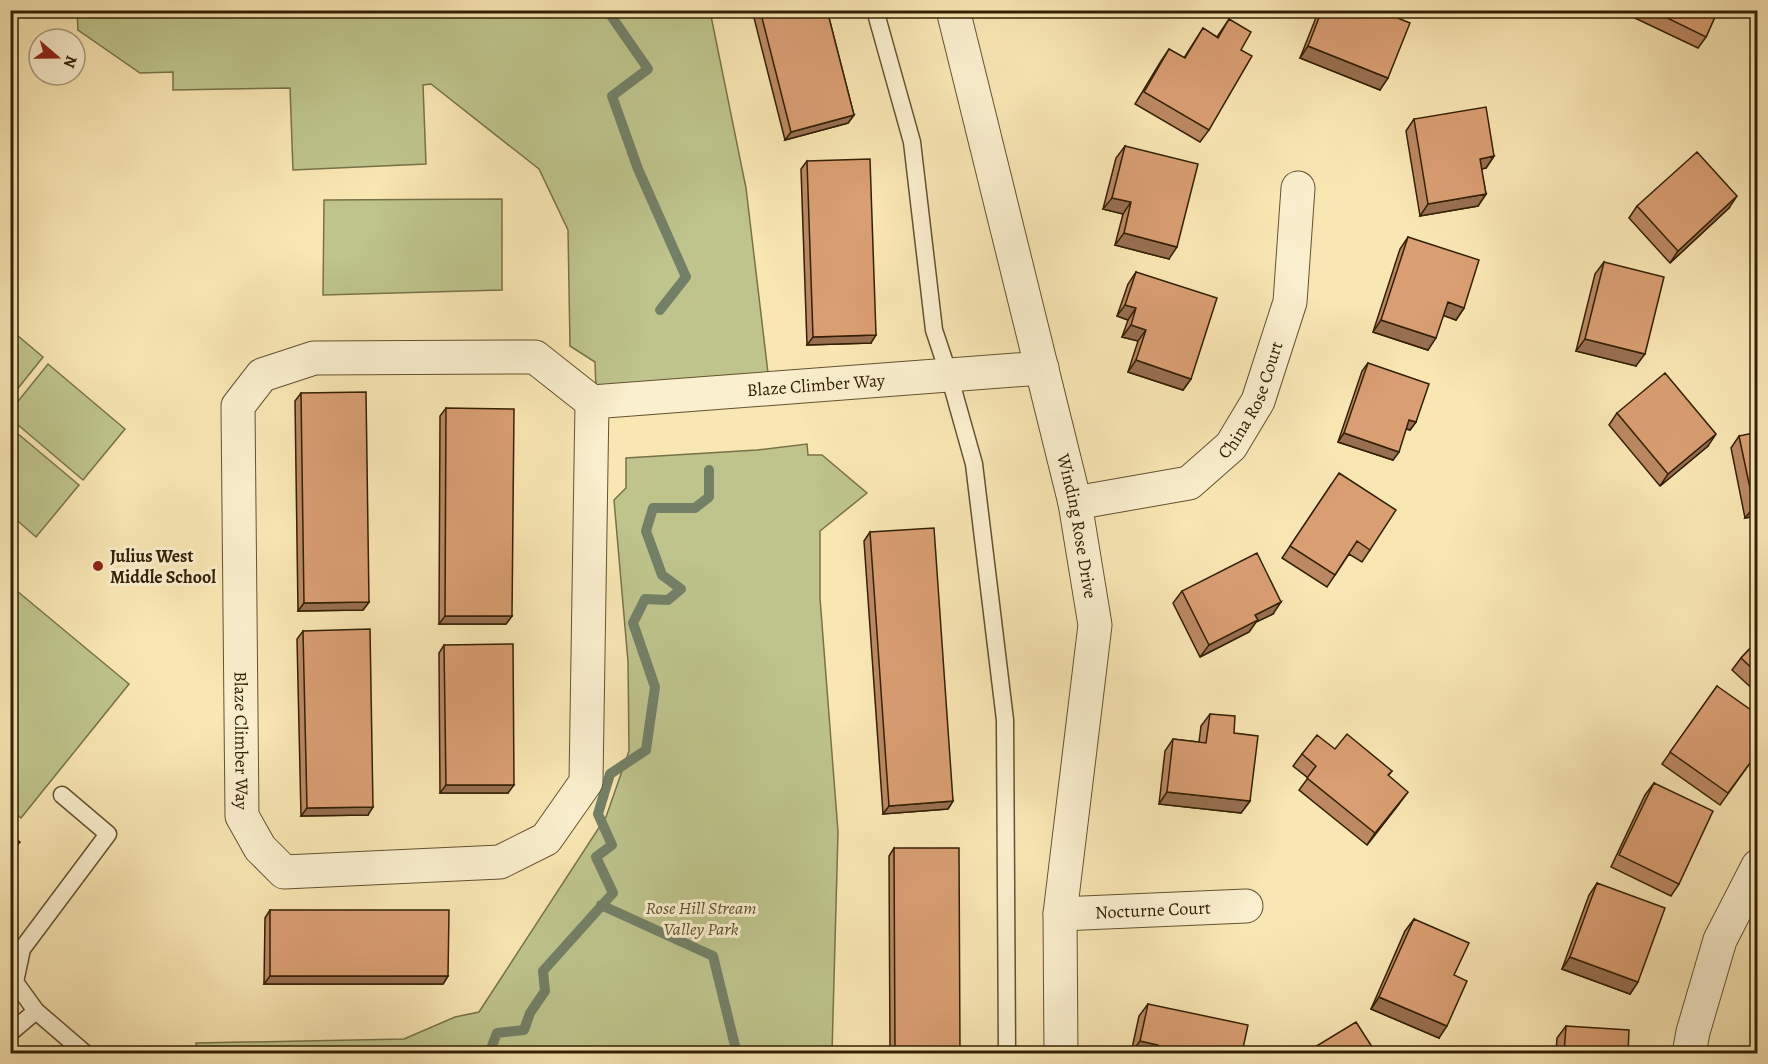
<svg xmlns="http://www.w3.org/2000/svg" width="1768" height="1064" viewBox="0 0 1768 1064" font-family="Alegreya,serif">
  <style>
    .green { fill: #bec48c; stroke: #787248; stroke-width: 1.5 }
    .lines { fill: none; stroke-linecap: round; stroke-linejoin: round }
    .stream { stroke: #738067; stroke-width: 10 }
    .service-casing { stroke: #645230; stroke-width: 19 }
    .minor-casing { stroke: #645230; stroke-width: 35 }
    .service { stroke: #faefce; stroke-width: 16 }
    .minor { stroke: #faefce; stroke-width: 33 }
    .wall { fill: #bb8862; stroke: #332004; stroke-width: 1.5 }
    .shaded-wall { fill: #986f50; stroke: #332004; stroke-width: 1.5 }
    .building { fill: #d99e72; stroke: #332004; stroke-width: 1.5 }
    .poi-dot { fill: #8f2418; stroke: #faefce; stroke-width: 2 }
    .labels { text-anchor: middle; stroke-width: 6; stroke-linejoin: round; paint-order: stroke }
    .street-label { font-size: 18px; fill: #332004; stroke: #faefce }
    .poi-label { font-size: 18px; font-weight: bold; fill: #332004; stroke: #faefce; text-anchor: start }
    .park-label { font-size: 18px; font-style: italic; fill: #5d512d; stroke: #faefce }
  </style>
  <rect width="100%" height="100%" fill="#f8e6b3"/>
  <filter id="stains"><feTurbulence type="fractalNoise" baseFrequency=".00333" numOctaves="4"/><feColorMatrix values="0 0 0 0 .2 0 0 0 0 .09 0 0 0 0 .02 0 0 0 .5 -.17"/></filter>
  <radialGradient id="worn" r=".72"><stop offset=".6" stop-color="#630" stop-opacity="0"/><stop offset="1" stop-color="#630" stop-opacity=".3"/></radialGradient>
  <path class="green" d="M 77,11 L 710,11 L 746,188 L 768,373 L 596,389 L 595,362 L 570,346 L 568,230 L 539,169 L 431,84 L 423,85 L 426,164 L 293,170 L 290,88 L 173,90 L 173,72 L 140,73 L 78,30 Z
    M 502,199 L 502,290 L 323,295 L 324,200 Z
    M 11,330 L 43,357 L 11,397 Z
    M 48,364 L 125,429 L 83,480 L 11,419 L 11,410 Z
    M 11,428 L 79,485 L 36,537 L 11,515 Z
    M 807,444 L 808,455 L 822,455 L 867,493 L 820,531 L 820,598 L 838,832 L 832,1053 L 197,1053 L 196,1043 L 404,1039 L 455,1017 L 479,1012 L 606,817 L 629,751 L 628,662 L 614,500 L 626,488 L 626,458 L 757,450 Z
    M 11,586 L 129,684 L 21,818 L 10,809 Z"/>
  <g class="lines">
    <path class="stream" d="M 607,10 L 648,69 L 612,96 L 638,169 L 686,277 L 660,310
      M 601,905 L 713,956 L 737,1054
      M 489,1054 L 497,1033 L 524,1030 L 530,1013 L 545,991 L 543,971 L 613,893 L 596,857 L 612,845 L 598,814 L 610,774 L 646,750 L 655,687 L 633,623 L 645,599 L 668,600 L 681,589 L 662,575 L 646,531 L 653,508 L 695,508 L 709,497 L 709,470"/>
    <g class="service-casing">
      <path id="service" d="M 875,10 L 912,142 L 934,330 L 949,375 L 974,464 L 1005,720 L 1007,1054
        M 62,795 L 108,834 L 22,949 L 15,982 L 36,1011 L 86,1054
        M 10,1033 L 36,1011"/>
    </g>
    <g class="minor-casing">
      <g id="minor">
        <path id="s1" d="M 953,10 L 1075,503 L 1095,625 L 1060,914 L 1061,1054"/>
        <path id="s2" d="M 592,402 L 535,357 L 314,358 L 262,375 L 238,406 L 242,816 L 260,848 L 284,872 L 500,862 L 546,839 L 586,782 L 592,402 L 1042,368"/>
        <path id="s3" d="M 1075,503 L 1189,483 L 1231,446 L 1258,401 L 1290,302 L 1298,188"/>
        <path id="s4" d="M 1060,914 L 1246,906"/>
        <path d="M 1689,1054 L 1693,1032 L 1720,940 L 1758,866"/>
      </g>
    </g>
    <use href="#service" class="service"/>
    <use href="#minor" class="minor"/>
  </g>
  <path class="wall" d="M 752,10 L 827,10 L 854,115 L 848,123 L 785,140 Z
    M 1319,10 L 1378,10 L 1380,90 L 1300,58 Z
    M 1618,10 L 1718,10 L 1706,37 L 1698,48 Z
    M 1229,19 L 1241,50 L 1209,130 L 1200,142 L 1135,104 L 1161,61 L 1169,49 L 1184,58 L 1203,28 L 1217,37 Z
    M 1414,119 L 1494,156 L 1486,168 L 1481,169 L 1486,194 L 1478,206 L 1420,216 L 1406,131 Z
    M 1125,146 L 1169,259 L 1115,245 L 1123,214 L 1103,209 L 1116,158 Z
    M 807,161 L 871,343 L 807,345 L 801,169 Z
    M 1637,206 L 1729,208 L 1670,263 L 1629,218 Z
    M 1408,237 L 1464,308 L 1456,320 L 1443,315 L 1428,350 L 1373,332 L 1400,249 Z
    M 1604,262 L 1636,366 L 1576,351 L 1595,274 Z
    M 1136,272 L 1191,379 L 1183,390 L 1128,372 L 1138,341 L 1122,337 L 1128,320 L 1117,316 L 1128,284 Z
    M 1368,363 L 1416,422 L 1410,430 L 1406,429 L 1393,460 L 1338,442 L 1362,371 Z
    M 301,393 L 369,602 L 363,610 L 298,611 L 295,401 Z
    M 446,408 L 512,616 L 506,624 L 439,624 L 440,416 Z
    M 1617,413 L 1708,446 L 1660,486 L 1609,425 Z
    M 1739,436 L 1758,516 L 1745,518 L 1731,448 Z
    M 1331,485 L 1370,550 L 1362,562 L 1349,554 L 1327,587 L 1282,558 Z
    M 870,532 L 953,801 L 948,809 L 883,814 L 864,541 Z
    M 1182,591 L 1273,614 L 1256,622 L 1249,632 L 1200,657 L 1173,603 Z
    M 303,631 L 368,815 L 301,816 L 297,639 Z
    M 1758,640 L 1758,694 L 1732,670 L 1741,658 Z
    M 444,645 L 508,793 L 440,793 L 439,653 Z
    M 1717,686 L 1758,752 L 1720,805 L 1662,764 Z
    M 1210,714 L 1234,733 L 1250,801 L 1241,813 L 1159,804 L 1165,751 L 1173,739 L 1199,742 L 1201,726 Z
    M 1335,749 L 1392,771 L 1388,776 L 1399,804 L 1367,845 L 1299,790 L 1308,778 L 1293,766 L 1302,754 Z
    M 1654,783 L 1679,884 L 1671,896 L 1611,867 L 1645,795 Z
    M 894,848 L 960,1053 L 890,1053 L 889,856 Z
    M 1597,883 L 1638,982 L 1630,994 L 1562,969 L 1589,895 Z
    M 270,910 L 448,976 L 443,984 L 264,984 L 265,918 Z
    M 1414,919 L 1439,1038 L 1371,1009 L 1405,931 Z
    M 1148,1004 L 1242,1053 L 1131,1053 L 1139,1016 Z
    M 1566,1026 L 1628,1053 L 1556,1053 L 1557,1038 Z"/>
  <path class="shaded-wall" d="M 1308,46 L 1388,78 L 1380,90 L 1300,58 Z
    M 854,115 L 848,123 L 785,140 L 791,132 Z
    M 1494,156 L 1486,168 L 1471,171 L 1480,159 Z
    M 1486,194 L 1478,206 L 1420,216 L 1428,204 Z
    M 1737,196 L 1729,208 L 1670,263 L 1678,251 Z
    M 1112,198 L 1131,202 L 1123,214 L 1103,209 Z
    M 1124,233 L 1177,247 L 1169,259 L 1115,245 Z
    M 1448,302 L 1464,308 L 1456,320 L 1439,314 Z
    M 1125,305 L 1136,308 L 1128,320 L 1117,316 Z
    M 1381,320 L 1436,338 L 1428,350 L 1373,332 Z
    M 1131,325 L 1146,330 L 1138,341 L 1122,337 Z
    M 876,335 L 871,343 L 807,345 L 813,337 Z
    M 1585,339 L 1645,354 L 1636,366 L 1576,351 Z
    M 1136,360 L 1191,379 L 1183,390 L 1128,372 Z
    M 1409,420 L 1416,422 L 1410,430 L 1404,428 Z
    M 1344,433 L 1399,452 L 1393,460 L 1338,442 Z
    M 1716,434 L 1708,446 L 1660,486 L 1668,474 Z
    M 1758,506 L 1758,516 L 1745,518 L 1754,507 Z
    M 369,602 L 363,610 L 298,611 L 304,603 Z
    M 1281,602 L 1273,614 L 1256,622 L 1249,632 L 1200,657 L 1209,645 L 1255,615 Z
    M 445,616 L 512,616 L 506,624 L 439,624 Z
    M 446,785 L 514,785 L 508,793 L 440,793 Z
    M 1167,792 L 1250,801 L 1241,813 L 1159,804 Z
    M 1408,792 L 1399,804 L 1367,845 L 1375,833 Z
    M 953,801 L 948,809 L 883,814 L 889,806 Z
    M 373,807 L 368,815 L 301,816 L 307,808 Z
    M 1570,957 L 1638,982 L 1630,994 L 1562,969 Z
    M 270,976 L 448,976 L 443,984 L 264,984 Z
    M 1379,997 L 1447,1026 L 1439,1038 L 1371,1009 Z
    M 1140,1041 L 1158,1045 L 1152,1053 L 1131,1053 Z"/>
  <path class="building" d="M 760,10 L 827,10 L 854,115 L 791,132 Z
    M 1322,10 L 1378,10 L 1410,23 L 1388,78 L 1308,46 Z
    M 1651,10 L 1718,10 L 1706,37 Z
    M 1229,19 L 1251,32 L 1241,50 L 1252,56 L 1209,130 L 1144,92 L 1169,49 L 1185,58 L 1203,28 L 1218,38 Z
    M 1486,107 L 1494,156 L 1480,159 L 1486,194 L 1428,204 L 1414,119 Z
    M 1125,146 L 1198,164 L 1177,247 L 1124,233 L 1131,202 L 1112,198 Z
    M 1697,152 L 1737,196 L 1678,251 L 1637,206 Z
    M 870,159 L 876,335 L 813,337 L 807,161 Z
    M 1408,237 L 1479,260 L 1464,308 L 1448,302 L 1436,338 L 1381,320 Z
    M 1604,262 L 1664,277 L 1645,354 L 1585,339 Z
    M 1136,272 L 1217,298 L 1191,379 L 1136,360 L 1146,330 L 1131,325 L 1136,308 L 1125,305 Z
    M 1368,363 L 1429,384 L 1416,422 L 1409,420 L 1399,452 L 1344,433 Z
    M 1665,373 L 1716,434 L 1668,474 L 1617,413 Z
    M 366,392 L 369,602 L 304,603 L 301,393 Z
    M 446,408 L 514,409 L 512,616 L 445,616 Z
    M 1758,432 L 1758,506 L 1754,507 L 1739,436 Z
    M 1339,473 L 1396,510 L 1370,550 L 1357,541 L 1335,575 L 1290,546 Z
    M 934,528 L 953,801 L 889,806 L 870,532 Z
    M 1257,553 L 1281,602 L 1255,615 L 1258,620 L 1209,645 L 1182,591 Z
    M 370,629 L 373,807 L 307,808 L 303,631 Z
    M 1758,640 L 1758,674 L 1741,658 Z
    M 513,644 L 514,785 L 446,785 L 444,645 Z
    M 1717,686 L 1758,715 L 1758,752 L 1728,793 L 1670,752 Z
    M 1210,714 L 1235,716 L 1234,733 L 1258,736 L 1250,801 L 1167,792 L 1173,739 L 1206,743 Z
    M 1347,734 L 1392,771 L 1388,775 L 1408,792 L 1375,833 L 1307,778 L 1316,766 L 1302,754 L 1317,735 L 1335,749 Z
    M 1654,783 L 1713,811 L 1679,884 L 1619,855 Z
    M 10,834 L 20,842 L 10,853 Z
    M 894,848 L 959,848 L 960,1053 L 895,1053 Z
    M 1597,883 L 1665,908 L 1638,982 L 1570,957 Z
    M 270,910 L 449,910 L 448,976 L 270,976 Z
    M 1414,919 L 1469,943 L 1454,975 L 1467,981 L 1447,1026 L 1379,997 Z
    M 1148,1004 L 1248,1025 L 1242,1053 L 1156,1053 L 1158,1045 L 1140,1041 Z
    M 1356,1022 L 1376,1053 L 1305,1053 Z
    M 1566,1026 L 1629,1030 L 1628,1053 L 1564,1053 Z"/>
  <circle class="poi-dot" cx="98" cy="566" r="6"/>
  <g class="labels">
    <g class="street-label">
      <text dy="6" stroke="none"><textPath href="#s2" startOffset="1810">Blaze Climber Way</textPath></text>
      <text dy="6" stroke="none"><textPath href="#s3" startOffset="222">China Rose Court</textPath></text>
      <text dy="6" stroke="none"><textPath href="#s1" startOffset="531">Winding Rose Drive</textPath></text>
      <text dy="6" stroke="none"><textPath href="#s2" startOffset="722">Blaze Climber Way</textPath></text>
      <text dy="6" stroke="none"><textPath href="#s4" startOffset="93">Nocturne Court</textPath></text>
    </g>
    <g class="poi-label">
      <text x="110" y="562">Julius West<tspan x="110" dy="21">Middle School</tspan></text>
    </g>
    <g class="park-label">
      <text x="701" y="914">Rose Hill Stream<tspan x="701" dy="21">Valley Park</tspan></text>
    </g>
  </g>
  <rect width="1768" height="1064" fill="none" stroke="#f8e6b3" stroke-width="36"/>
  <rect x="12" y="12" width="1744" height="1040" fill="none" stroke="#332004" stroke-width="3"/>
  <rect x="18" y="18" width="1732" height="1028" fill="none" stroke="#332004" stroke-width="1.5"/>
  <g transform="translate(57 57) rotate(110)"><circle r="28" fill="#faefce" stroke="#aa9c7d" stroke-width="1.5"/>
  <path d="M0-4.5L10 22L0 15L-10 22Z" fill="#8f2418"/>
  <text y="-9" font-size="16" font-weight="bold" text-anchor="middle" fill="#332004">N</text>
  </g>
  <rect width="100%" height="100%" filter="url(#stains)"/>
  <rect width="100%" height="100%" fill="url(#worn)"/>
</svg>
